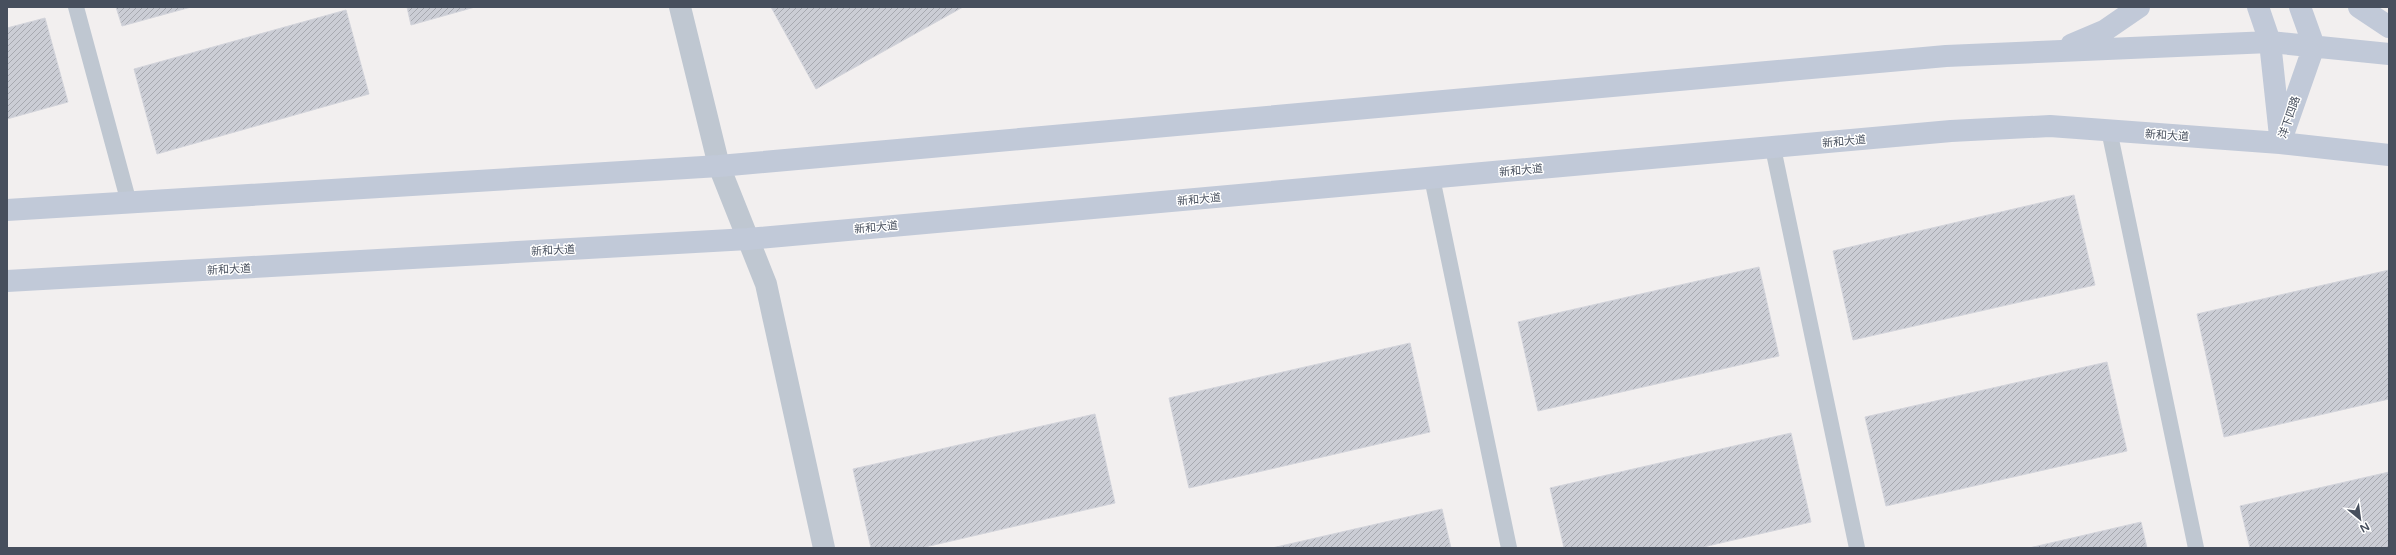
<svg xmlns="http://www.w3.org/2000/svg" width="2396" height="555" viewBox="0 0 2396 555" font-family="'Varela Round','Noto Sans SC',sans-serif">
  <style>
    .building { fill: url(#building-hatch); stroke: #d3d4db }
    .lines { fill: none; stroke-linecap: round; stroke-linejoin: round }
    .lane { stroke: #bfc7d1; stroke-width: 16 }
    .street { stroke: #bfc7d1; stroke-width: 22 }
    .secondary { stroke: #c1c9d8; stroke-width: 22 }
    .labels { text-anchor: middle; stroke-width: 3; stroke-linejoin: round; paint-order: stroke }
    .street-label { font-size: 11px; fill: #474f5d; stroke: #fff }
  </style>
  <defs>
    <pattern id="building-hatch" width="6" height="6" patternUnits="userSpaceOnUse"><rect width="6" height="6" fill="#cbcdd5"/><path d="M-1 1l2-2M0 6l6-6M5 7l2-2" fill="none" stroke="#a7a9b0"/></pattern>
  </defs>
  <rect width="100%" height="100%" fill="#f2efef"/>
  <path class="building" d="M 116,7 L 191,7 L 122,26 Z
    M 407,7 L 475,7 L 411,25 Z
    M 771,7 L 963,7 L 816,89 Z
    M 346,10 L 369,94 L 157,154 L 134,69 Z
    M 45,18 L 68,102 L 7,119 L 7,28 Z
    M 2074,195 L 2095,285 L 1853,340 L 1833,251 Z
    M 1759,267 L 1779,356 L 1538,411 L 1518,322 Z
    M 2389,270 L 2389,399 L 2224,437 L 2197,314 Z
    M 1410,343 L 1430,432 L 1189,488 L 1169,398 Z
    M 2107,362 L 2127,451 L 1886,506 L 1865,417 Z
    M 1095,414 L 1115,503 L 921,548 L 871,548 L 853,469 Z
    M 1791,433 L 1811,522 L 1699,548 L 1564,548 L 1550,488 Z
    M 2389,472 L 2389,548 L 2250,548 L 2240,506 Z
    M 1442,509 L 1451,548 L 1272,548 Z
    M 2141,522 L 2147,548 L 2029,548 Z"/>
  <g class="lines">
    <path class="lane" d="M 76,7 L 129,203
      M 2109,130 L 2196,548
      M 1773,148 L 1857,548
      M 1432,178 L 1509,548"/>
    <path class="street" d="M 680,7 L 719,166 L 766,284 L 824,548"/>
    <path class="secondary" d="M 2258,7 L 2270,42 L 2280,136
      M 2359,7 L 2389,27
      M 2071,45 L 2104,31 L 2139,7
      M 2280,143 L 2314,46 L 2300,7
      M 7,210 L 719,166 L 1946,56 L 2270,42 L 2389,54
      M 7,281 L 748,239 L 1951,131 L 2050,126 L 2280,143 L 2389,155"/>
  </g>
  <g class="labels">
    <g class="street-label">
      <text transform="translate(2289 117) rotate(-71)" y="4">洋下四路</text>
      <text transform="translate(2167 135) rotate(4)" y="4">新和大道</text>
      <text transform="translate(1844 141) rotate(-5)" y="4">新和大道</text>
      <text transform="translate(1521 170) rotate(-5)" y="4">新和大道</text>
      <text transform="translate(1199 199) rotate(-5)" y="4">新和大道</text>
      <text transform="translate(876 227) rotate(-5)" y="4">新和大道</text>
      <text transform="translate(553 250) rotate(-3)" y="4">新和大道</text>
      <text transform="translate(229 269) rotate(-3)" y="4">新和大道</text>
    </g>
  </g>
  <rect width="2396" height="555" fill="none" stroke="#474f5d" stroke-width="16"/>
  <g transform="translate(2360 519) rotate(151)" stroke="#ffffff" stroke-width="3" paint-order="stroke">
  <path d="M0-3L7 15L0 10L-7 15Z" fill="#474f5d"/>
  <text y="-6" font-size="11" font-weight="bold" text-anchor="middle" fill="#474f5d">N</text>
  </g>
</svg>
